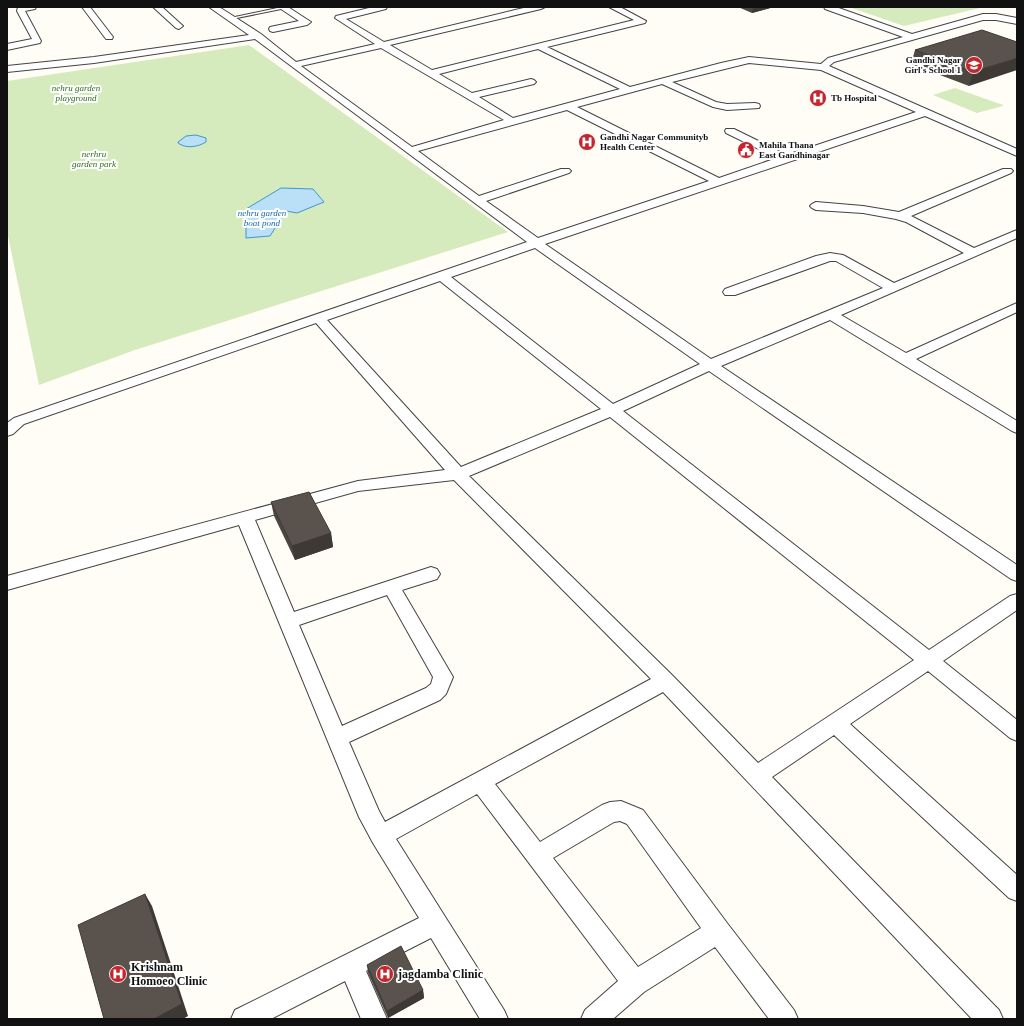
<svg xmlns="http://www.w3.org/2000/svg" width="1024" height="1026" viewBox="0 0 1024 1026" font-family="'Times New Roman',serif">
  <style>
    .green { fill: #d5ebbd }
    .water { fill: #b9e0f7; stroke: #3f96cf }
    .lines { fill: none; stroke-linecap: round; stroke-linejoin: round }
    .service-casing { stroke: #444; stroke-width: 2 }
    .minor-casing { stroke: #444; stroke-width: 2 }
    .service { fill: #fff; fill-rule: evenodd }
    .minor { fill: #fff; fill-rule: evenodd }
    .wall { fill: #4d4742 }
    .shaded-wall { fill: #3f3936 }
    .building { fill: #5a524d; stroke: #3f3936 }
    .labels { text-anchor: middle; stroke-width: 4; stroke-linejoin: round; paint-order: stroke }
    .far-poi-label { font-size: 9px; font-weight: bold; fill: #111; stroke: #fff; text-anchor: start }
    .far-park-label { font-size: 9px; font-style: italic; fill: #2f6b1f; stroke: #fff }
    .far-water-label { font-size: 9px; font-style: italic; fill: #1768a6; stroke: #fff }
    .near-poi-label { font-size: 12px; font-weight: bold; fill: #111; stroke: #fff; text-anchor: start }
  </style>
  <rect width="100%" height="100%" fill="#fffdf5"/>
  <path class="green" d="M 849,7 L 976,7 L 980,8 L 904,26 Z
    M 249,45 L 508,232 L 135,350 L 39,385 L 7,231 L 7,81 Z
    M 955,88 L 1003,105 L 1003,106 L 977,113 L 933,95 Z"/>
  <path class="water" d="M 196,135 L 206,138 L 206,142 C 198,147 186,149 178,143 L 178,142 L 186,136 Z
    M 281,188 L 313,189 L 324,202 L 297,213 L 286,211 L 270,236 L 246,238 L 246,209 Z"/>
  <g class="lines">
    <g class="service-casing">
      <path id="service" d="M 282,7 L 291,7 L 232,19 L 230,18 Z"/>
    </g>
    <g class="minor-casing">
      <path id="minor" d="M 18,7 L 36,7 L 35,9 L 25,11 L 41,41 L 40,43 L 7,50 L 7,44 L 32,39 L 17,11 Z
        M 82,7 L 90,7 L 113,37 L 112,39 L 106,39 Z
        M 153,7 L 162,7 L 183,26 L 179,29 L 176,28 Z
        M 209,7 L 219,7 L 227,12 L 261,34 L 296,62 L 375,44 L 335,18 L 336,16 L 373,7 L 387,7 L 386,9 L 346,19 L 384,42 L 515,10 L 528,7 L 545,7 L 541,9 L 390,45 L 432,70 L 634,20 L 609,7 L 620,7 L 646,21 L 645,23 L 547,47 L 630,87 L 721,63 L 749,57 L 821,64 L 828,58 L 903,37 L 825,9 L 824,7 L 836,7 L 912,34 L 983,14 L 996,14 L 1017,18 L 1017,24 L 996,20 L 983,20 L 834,62 L 829,66 L 1017,149 L 1017,156 L 925,116 L 545,244 L 711,359 L 883,288 L 836,261 L 830,261 L 735,295 L 725,295 L 723,292 L 725,289 L 816,256 L 830,253 L 843,255 L 894,283 L 964,253 L 906,222 L 896,219 L 863,213 L 816,210 L 812,208 L 810,206 L 812,204 L 816,202 L 863,206 L 899,212 L 1003,169 L 1011,169 L 1013,171 L 1011,173 L 911,216 L 974,248 L 1017,230 L 1017,238 L 841,315 L 906,353 L 1017,303 L 1017,312 L 916,359 L 1017,421 L 1017,433 L 1012,431 L 830,320 L 721,366 L 1017,565 L 1017,581 L 1011,579 L 709,371 L 623,411 L 929,650 L 1010,596 L 1017,594 L 1017,610 L 943,661 L 1017,720 L 1017,741 L 1010,738 L 928,671 L 850,724 L 1017,875 L 1017,901 L 1009,898 L 834,735 L 772,777 L 999,1010 L 1003,1019 L 972,1019 L 663,692 L 495,784 L 540,842 L 602,805 L 610,802 L 621,801 L 643,810 L 727,923 L 794,1010 L 798,1019 L 769,1019 L 715,947 L 644,992 L 613,1019 L 581,1019 L 585,1010 L 618,981 L 477,794 L 396,839 L 504,1010 L 508,1019 L 480,1019 L 431,938 L 366,971 L 387,1019 L 361,1019 L 345,981 L 271,1019 L 231,1019 L 235,1010 L 419,918 L 373,843 L 359,817 L 239,525 L 7,590 L 7,576 L 358,481 L 445,470 L 316,323 L 24,424 L 13,434 L 7,436 L 7,423 L 14,418 L 527,242 L 255,39 L 94,63 L 7,72 L 7,66 L 94,57 L 249,35 ZM 381,48 L 504,120 L 412,147 L 301,66 ZM 538,49 L 620,89 L 513,118 L 479,97 L 534,84 L 536,82 L 534,80 L 531,79 L 472,93 L 439,74 ZM 749,63 L 821,70 L 916,112 L 787,155 L 734,129 L 726,129 L 725,131 L 726,133 L 777,158 L 719,178 L 577,107 L 662,84 L 713,107 L 727,110 L 759,108 L 760,106 L 759,104 L 755,103 L 727,104 L 716,102 L 672,82 ZM 567,110 L 709,181 L 538,238 L 486,201 L 569,173 L 571,171 L 569,169 L 561,169 L 479,196 L 418,151 ZM 535,248 L 700,364 L 613,404 L 451,277 ZM 440,281 L 601,409 L 461,467 L 327,320 ZM 610,417 L 914,660 L 758,763 L 672,675 L 469,476 ZM 454,480 L 651,679 L 385,822 L 379,811 L 349,742 L 440,700 L 446,694 L 453,677 L 402,590 L 437,579 L 440,574 L 437,569 L 431,567 L 294,612 L 255,520 L 358,491 ZM 387,595 L 433,677 L 431,684 L 426,688 L 342,726 L 299,625 ZM 620,821 L 627,824 L 701,928 L 638,967 L 553,858 L 614,822 Z
        M 278,7 L 288,7 L 311,22 L 307,25 L 273,32 L 270,31 L 269,29 L 270,27 L 299,21 Z"/>
    </g>
    <use href="#service" class="service"/>
    <use href="#minor" class="minor"/>
  </g>
  <path class="wall" d="M 738,7 L 774,7 L 752,13 Z
    M 1017,42 L 969,86 L 911,64 L 915,50 Z
    M 271,502 L 331,533 L 333,547 L 295,560 L 274,516 Z
    M 367,965 L 423,990 L 424,998 L 388,1018 L 368,973 Z"/>
  <path class="shaded-wall" d="M 753,7 L 774,7 L 752,13 Z
    M 1017,58 L 1017,70 L 969,86 L 973,72 Z
    M 331,533 L 333,547 L 295,560 L 292,546 Z
    M 145,894 L 152,906 L 188,1016 L 183,1019 L 154,1019 Z
    M 423,990 L 424,998 L 388,1018 L 387,1011 Z"/>
  <path class="building" d="M 982,30 L 1017,42 L 1017,58 L 973,72 L 915,50 Z
    M 309,492 L 331,533 L 292,546 L 271,502 Z
    M 145,894 L 182,1004 L 154,1019 L 104,1019 L 78,925 Z
    M 401,946 L 423,990 L 387,1011 L 367,965 Z"/>
  <defs>
    <g id="school-disc" transform="scale(0.9)"><circle r="9.5" fill="#c4262e" stroke="#fff"/><path d="M0-5L7-2L0 1L-7-2ZM-4 1L0 2.5L4 1V4Q0 6-4 4Z" fill="#fff"/></g>
    <g id="hospital-disc" transform="scale(0.9)"><circle r="9.5" fill="#c4262e" stroke="#fff"/><path d="M-5-5h3v3.5h4V-5h3V5h-3V1.5h-4V5h-3Z" fill="#fff"/></g>
    <g id="civic-disc" transform="scale(0.9)"><circle r="9.5" fill="#c4262e" stroke="#fff"/><path d="M-.6-6.5H3V-4.5H.6V-3L4-1V1h2V6H-6V1h2V-1L-.6-3ZM-1.2 2.5V6h2.4V2.5Z" fill="#fff"/></g>
  </defs>
  <g fill-rule="evenodd">
    <use href="#school-disc" x="974" y="65"/>
    <use href="#hospital-disc" x="818" y="98"/>
    <use href="#hospital-disc" x="587" y="142"/>
    <use href="#civic-disc" x="746" y="150"/>
    <use href="#hospital-disc" x="118" y="974"/>
    <use href="#hospital-disc" x="385" y="974"/>
  </g>
  <g class="labels">
    <g class="far-poi-label">
      <text x="961" y="63" text-anchor="end">Gandhi Nagar<tspan x="961" dy="10">Girl's School 1</tspan></text>
      <text x="831" y="101">Tb Hospital</text>
      <text x="600" y="140">Gandhi Nagar Communityb<tspan x="600" dy="10">Health Center</tspan></text>
      <text x="759" y="148">Mahila Thana<tspan x="759" dy="10">East Gandhinagar</tspan></text>
    </g>
    <g class="far-park-label">
      <text x="76" y="91">nehru garden<tspan x="76" dy="10">playground</tspan></text>
      <text x="94" y="157">nerhru<tspan x="94" dy="10">garden park</tspan></text>
    </g>
    <g class="far-water-label">
      <text x="262" y="216">nehru garden<tspan x="262" dy="10">boat pond</tspan></text>
    </g>
    <g class="near-poi-label">
      <text x="131" y="971">Krishnam<tspan x="131" dy="14">Homoeo Clinic</tspan></text>
      <text x="398" y="978">jagdamba Clinic</text>
    </g>
  </g>
  <rect width="1024" height="1026" fill="none" stroke="#111111" stroke-width="16"/>
</svg>
